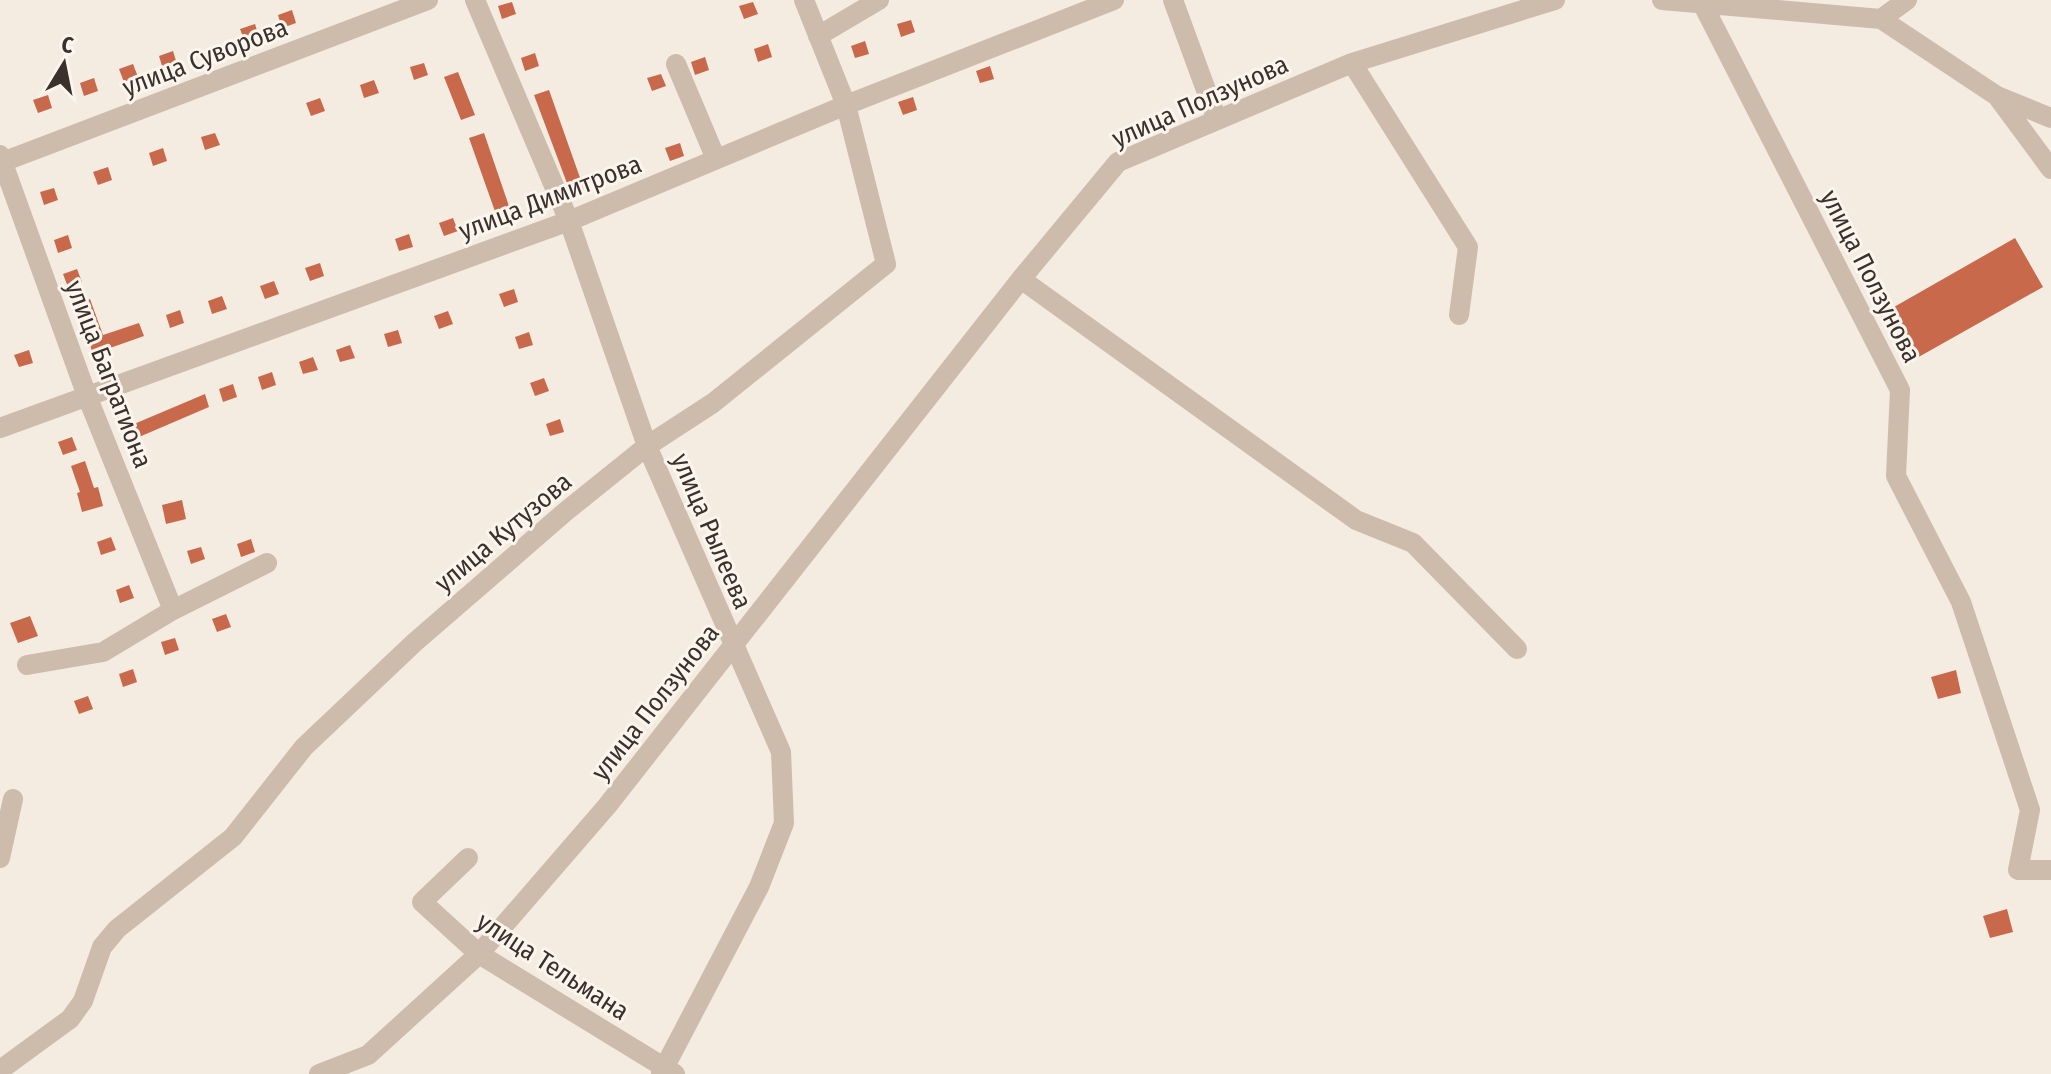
<svg xmlns="http://www.w3.org/2000/svg" width="2051" height="1074" viewBox="0 0 2051 1074" font-family="'Fira Sans Condensed',sans-serif">
  <style>
    .building { fill: #c8694b }
    .lines { fill: none; stroke-linecap: round; stroke-linejoin: round }
    .minor { stroke: #cdbbac; stroke-width: 20 }
    .labels { text-anchor: middle; stroke-width: 6; stroke-linejoin: round; paint-order: stroke }
    .street-label { font-size: 26px; fill: #3b302b; stroke: #fbf5ee }
  </style>
  <rect width="100%" height="100%" fill="#f4ebe1"/>
  <path class="building" d="M 512,2 L 516,14 L 502,19 L 498,6 Z
    M 753,2 L 758,14 L 744,19 L 739,6 Z
    M 292,10 L 296,23 L 282,28 L 278,15 Z
    M 911,20 L 915,32 L 901,37 L 897,24 Z
    M 255,24 L 259,37 L 245,42 L 240,29 Z
    M 865,41 L 869,54 L 855,58 L 851,46 Z
    M 768,44 L 772,57 L 758,62 L 754,49 Z
    M 173,51 L 177,64 L 163,69 L 159,56 Z
    M 535,53 L 539,66 L 525,71 L 521,58 Z
    M 705,57 L 709,70 L 695,75 L 691,62 Z
    M 424,63 L 428,75 L 414,80 L 410,67 Z
    M 133,64 L 138,77 L 124,82 L 119,69 Z
    M 990,66 L 994,79 L 980,83 L 976,71 Z
    M 458,72 L 475,115 L 461,120 L 444,77 Z
    M 661,74 L 666,86 L 652,91 L 647,78 Z
    M 94,78 L 98,91 L 84,96 L 80,83 Z
    M 374,80 L 379,93 L 364,98 L 360,85 Z
    M 549,90 L 584,189 L 571,194 L 534,95 Z
    M 48,95 L 52,108 L 38,113 L 33,100 Z
    M 913,97 L 917,110 L 903,115 L 898,102 Z
    M 320,98 L 325,111 L 311,116 L 306,103 Z
    M 215,133 L 220,145 L 205,150 L 201,137 Z
    M 484,133 L 511,212 L 497,217 L 469,138 Z
    M 680,143 L 684,156 L 670,161 L 665,148 Z
    M 163,148 L 167,161 L 153,166 L 149,153 Z
    M 631,160 L 635,173 L 621,178 L 617,165 Z
    M 108,167 L 112,180 L 98,185 L 93,172 Z
    M 54,188 L 58,200 L 44,205 L 40,192 Z
    M 453,218 L 458,231 L 444,236 L 439,223 Z
    M 409,234 L 413,247 L 399,251 L 395,239 Z
    M 68,235 L 72,248 L 58,253 L 54,240 Z
    M 2015,238 L 2043,287 L 1908,363 L 1880,315 Z
    M 320,263 L 324,276 L 310,281 L 305,268 Z
    M 77,269 L 82,282 L 68,287 L 63,274 Z
    M 274,281 L 279,294 L 265,299 L 260,286 Z
    M 514,289 L 518,302 L 504,307 L 499,294 Z
    M 222,296 L 227,309 L 212,314 L 208,301 Z
    M 90,299 L 103,335 L 139,323 L 144,336 L 93,354 L 76,304 Z
    M 180,310 L 184,323 L 170,328 L 166,315 Z
    M 448,311 L 453,324 L 439,329 L 434,316 Z
    M 398,330 L 402,343 L 388,347 L 384,334 Z
    M 529,332 L 533,345 L 519,349 L 515,337 Z
    M 350,345 L 355,358 L 340,362 L 336,350 Z
    M 29,350 L 33,363 L 19,367 L 14,355 Z
    M 313,357 L 318,370 L 303,374 L 299,362 Z
    M 272,372 L 276,385 L 262,390 L 258,377 Z
    M 544,378 L 549,391 L 535,396 L 530,383 Z
    M 233,384 L 237,397 L 223,402 L 219,389 Z
    M 205,394 L 209,407 L 139,437 L 134,424 Z
    M 560,419 L 564,432 L 550,436 L 546,424 Z
    M 72,437 L 77,450 L 63,455 L 58,442 Z
    M 85,461 L 94,488 L 98,487 L 103,506 L 82,512 L 77,493 L 80,492 L 71,466 Z
    M 182,500 L 186,519 L 166,524 L 162,505 Z
    M 111,537 L 116,550 L 101,555 L 97,542 Z
    M 251,539 L 255,552 L 241,557 L 237,544 Z
    M 201,547 L 205,559 L 191,564 L 187,551 Z
    M 129,585 L 134,598 L 120,603 L 116,590 Z
    M 226,614 L 231,627 L 217,632 L 212,619 Z
    M 30,616 L 38,636 L 18,643 L 10,623 Z
    M 175,638 L 179,650 L 165,655 L 161,642 Z
    M 133,669 L 137,682 L 123,687 L 119,674 Z
    M 1956,670 L 1961,693 L 1938,699 L 1931,677 Z
    M 88,696 L 93,709 L 79,714 L 74,701 Z
    M 2007,909 L 2013,932 L 1990,938 L 1983,916 Z"/>
  <g class="lines">
    <path class="minor" d="M 475,0 L 569,221 L 647,446 L 781,752 L 784,823 L 759,887 L 661,1074
      M 1173,0 L 1217,120
      M 1662,0 L 1881,19 L 1907,0
      M 1702,3 L 1900,390 L 1896,476 L 1961,602 L 2030,810 L 2018,870 L 2051,870
      M 1881,19 L 1997,96 L 2051,169
      M 818,36 L 879,0
      M 1352,63 L 1468,247 L 1459,315
      M 676,64 L 716,159
      M 1997,96 L 2051,118
      M 0,155 L 87,396 L 173,610
      M 0,163 L 428,0
      M 1021,279 L 1356,520 L 1413,543 L 1517,649
      M 0,428 L 569,221 L 846,105 L 1114,0
      M 27,665 L 103,652 L 173,610 L 267,563
      M 0,858 L 13,799
      M 468,858 L 422,902 L 479,954 L 675,1074
      M 0,1070 L 70,1019 L 83,1001 L 102,947 L 117,929 L 233,837 L 304,747 L 415,642 L 565,512 L 647,446 L 713,403 L 886,264 L 846,105 L 804,0
      M 319,1074 L 368,1055 L 479,954 L 607,806 L 1021,279 L 1118,162 L 1352,63 L 1555,0"/>
  </g>
  <g class="labels">
    <g class="street-label">
      <text transform="translate(205 57) rotate(-21)" y="9">улица Суворова</text>
      <text transform="translate(1200 101) rotate(-24)" y="9">улица Ползунова</text>
      <text transform="translate(550 197) rotate(-21)" y="9">улица Димитрова</text>
      <text transform="translate(1871 276) rotate(63)" y="9">улица Ползунова</text>
      <text transform="translate(109 374) rotate(69)" y="9">улица Багратиона</text>
      <text transform="translate(712 531) rotate(67)" y="9">улица Рылеева</text>
      <text transform="translate(503 532) rotate(-40)" y="9">улица Кутузова</text>
      <text transform="translate(655 702) rotate(-52)" y="9">улица Ползунова</text>
      <text transform="translate(553 966) rotate(33)" y="9">улица Тельмана</text>
    </g>
  </g>
  <g transform="translate(64 64) rotate(10)" stroke="#fbf5ee" stroke-width="6" paint-order="stroke">
  <path d="M0-6L14 30L0 20L-14 30Z" fill="#3b302b"/>
  <text y="-12" font-size="22" font-weight="bold" text-anchor="middle" fill="#3b302b">С</text>
  </g>
</svg>
